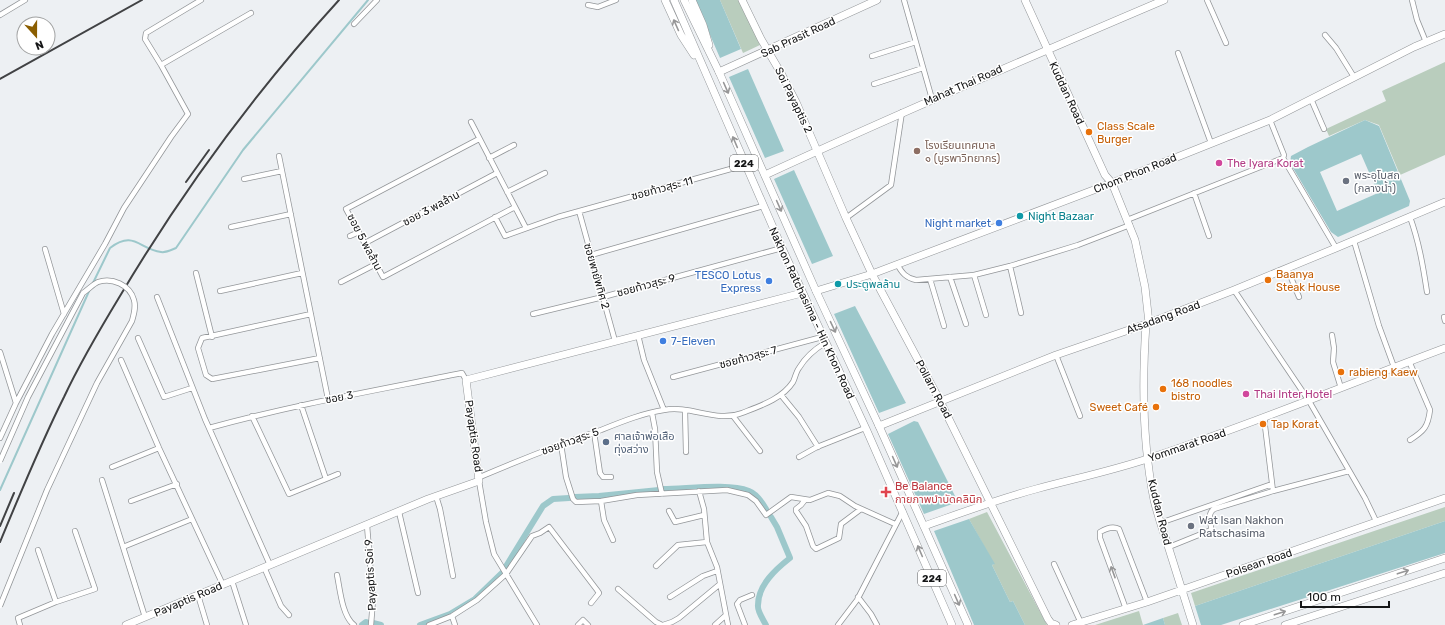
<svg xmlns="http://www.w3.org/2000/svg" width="1445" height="625" viewBox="0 0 1445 625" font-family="Rubik,'Noto Sans Thai',sans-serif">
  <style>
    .green { fill: #b9cdbd }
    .water { fill: #9dc8cb; fill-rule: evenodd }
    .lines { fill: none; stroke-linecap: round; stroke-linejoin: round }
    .stream { stroke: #9dc8cb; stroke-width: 2 }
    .canal { stroke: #9dc8cb; stroke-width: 6 }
    .street-casing { stroke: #939699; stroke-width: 6 }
    .secondary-casing { stroke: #939699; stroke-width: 8 }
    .primary-casing { stroke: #939699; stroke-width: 8 }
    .street { stroke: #fff; stroke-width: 4.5 }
    .secondary { stroke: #fff; stroke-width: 7 }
    .primary { stroke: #fff; stroke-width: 7 }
    .rail { stroke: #414244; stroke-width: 2 }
    .street-bridge-casing { stroke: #939699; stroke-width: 6; stroke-linecap: butt }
    .street-bridge { stroke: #fff; stroke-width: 4.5 }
    .oneway { stroke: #969697 }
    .food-dot { fill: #e8710a; stroke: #fff; stroke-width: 1.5 }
    .education-dot { fill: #8d6e63; stroke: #fff; stroke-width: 1.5 }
    .hotel-dot { fill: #d1479c; stroke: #fff; stroke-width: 1.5 }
    .worship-dot { fill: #6b7280; stroke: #fff; stroke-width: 1.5 }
    .culture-dot { fill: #0f9aa8; stroke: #fff; stroke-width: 1.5 }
    .shop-dot { fill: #3f7fe0; stroke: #fff; stroke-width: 1.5 }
    .service-dot { fill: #5c6f8a; stroke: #fff; stroke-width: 1.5 }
    .health-dot { fill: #e0444e; stroke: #fff; stroke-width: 1.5 }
    .labels { text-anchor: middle; stroke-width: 3; stroke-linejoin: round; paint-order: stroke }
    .shield { fill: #fff; stroke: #5b5c5d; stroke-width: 1 }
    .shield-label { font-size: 10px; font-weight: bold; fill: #151617 }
    .street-label { font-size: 11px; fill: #151617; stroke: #fff }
    .food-label { font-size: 11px; fill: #c56008; stroke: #fff; text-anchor: start }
    .education-label { font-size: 11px; fill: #785e54; stroke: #fff; text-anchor: start }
    .hotel-label { font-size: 11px; fill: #b23c85; stroke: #fff; text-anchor: start }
    .worship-label { font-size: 11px; fill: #5b616d; stroke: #fff; text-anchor: start }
    .culture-label { font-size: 11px; fill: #0d838f; stroke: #fff; text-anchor: start }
    .shop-label { font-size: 11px; fill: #366cbe; stroke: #fff; text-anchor: end }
    .service-label { font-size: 11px; fill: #4e5e75; stroke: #fff; text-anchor: start }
    .health-label { font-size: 11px; fill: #be3a42; stroke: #fff; text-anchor: start }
  </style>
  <rect width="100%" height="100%" fill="#edf0f3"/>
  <path class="green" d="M 720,0 L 741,0 L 760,45 L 743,53 Z
    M 1445,62 L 1445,155 L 1400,175 L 1379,125 L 1365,120 L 1329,136 L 1326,129 L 1386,101 L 1382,91 Z
    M 1445,507 L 1445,521 L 1195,606 L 1191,593 Z
    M 987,512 L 1047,625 L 1025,625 L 1013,601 L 1010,602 L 992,565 L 994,564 L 969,519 Z
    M 1139,611 L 1143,625 L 1095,625 Z
    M 1178,613 L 1182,625 L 1165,625 L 1163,618 Z"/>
  <path class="water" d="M 695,0 L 720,0 L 741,49 L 720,58 Z
    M 748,69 L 784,151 L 765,158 L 729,77 Z
    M 1365,120 L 1379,126 L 1410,201 L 1409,206 L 1338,237 L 1331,232 L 1290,163 L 1291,156 L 1308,147 ZM 1361,154 L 1378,193 L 1337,211 L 1320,172 Z
    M 794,170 L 833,256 L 812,264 L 774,179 Z
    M 855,306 L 906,403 L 879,413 L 834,314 Z
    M 914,421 L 918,422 L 958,502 L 924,514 L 888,434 Z
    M 969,519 L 995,564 L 992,565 L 1010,602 L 1013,601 L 1025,625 L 974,625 L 934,531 Z
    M 1445,521 L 1445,553 L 1221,625 L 1201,625 L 1195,606 Z
    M 1163,618 L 1165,625 L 1143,625 Z"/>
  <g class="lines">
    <path class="stream" d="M 92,285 L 110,248 C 134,230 139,249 161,252 C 166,253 171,250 176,248 L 243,150 L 368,0
      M 0,490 L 90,289"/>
    <path class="canal" d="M 663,489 C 687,489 728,483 749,491 C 757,494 762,502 766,509
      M 575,497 L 599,496 L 659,490
      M 505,568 L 543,506 L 553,499 L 569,498
      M 373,623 L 381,625
      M 362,625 L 366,622 L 368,623
      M 420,625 L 450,614 L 475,599 L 503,572
      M 766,625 C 763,619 757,611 758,605 C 758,585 776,569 790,558 L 777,527 L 771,517"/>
    <g class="street-casing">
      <path id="street" d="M 904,0 L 932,99
        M 1207,0 L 1226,43
        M 1412,0 L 1417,20 L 1426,42
        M 588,5 L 598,7 L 616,0
        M 0,15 L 25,0
        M 354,24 L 377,0
        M 1325,35 L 1336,48 L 1354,77
        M 1178,53 L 1211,143
        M 872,56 L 916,42
        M 161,65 L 145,39 L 146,33 L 201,0
        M 874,84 L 923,68
        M 1311,99 L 1324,129
        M 471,122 L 526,228
        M 479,139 L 346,209 L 383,277 L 515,207
        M 279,156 L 328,399
        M 489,158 L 514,145
        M 1283,158 L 1336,248
        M 244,179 L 282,171
        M 507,192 L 545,173
        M 1194,193 L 1209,236
        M 579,211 L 615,341
        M 495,217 L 505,236 L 558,217 L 745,165
        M 1410,217 C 1419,242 1423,266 1427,292
        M 846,218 L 891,185 L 902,112
        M 1127,220 L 1283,158 L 1284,155 L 1270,120
        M 231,227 L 291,214
        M 350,236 L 359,232
        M 1354,241 L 1379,326 L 1394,367
        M 365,243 L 497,173
        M 45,249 L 64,314
        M 591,255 L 763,206
        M 897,264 C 902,273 906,278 916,280 L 974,275 L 1010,266 L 1078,245 L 1130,225
        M 1010,266 L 1021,313
        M 1287,268 L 1299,297
        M 196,273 L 212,337
        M 974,275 L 986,315
        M 950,277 L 966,324
        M 930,279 L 944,326
        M 341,282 L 376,264
        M 1234,290 L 1309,401 L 1365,498 L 1376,521
        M 220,291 L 302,273
        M 157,297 L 205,419 L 270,565
        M 311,314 L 202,338 L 198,348 L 206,375 L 212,379 L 320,358
        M 533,314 L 603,297 L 782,248
        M 1444,317 L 1445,321
        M 638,335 L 644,360 L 664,410
        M 1332,335 L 1334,348 L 1333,362 L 1341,388
        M 138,338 L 164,397 L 192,388
        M 0,352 L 16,403
        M 1056,355 L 1080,416
        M 121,360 L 159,448 L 223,585
        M 1409,361 L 1430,410 C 1428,427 1424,431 1410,440
        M 673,377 L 822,337
        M 781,395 L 799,417 L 818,447
        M 685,410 L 686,452
        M 652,413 L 655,429 L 657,472 L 662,494
        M 252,416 L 289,494 L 326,479 L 301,405
        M 733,416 L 760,451
        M 1265,418 L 1265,426 L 1273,491
        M 209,428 C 292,405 378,390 462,373 L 466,380
        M 594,432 L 600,473 L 603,477 L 611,477
        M 0,438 L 16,403 L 52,334 L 105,244 L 124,208 L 171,137 L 188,114 L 161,65 L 251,13
        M 561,444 L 566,477 L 573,499 L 576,502 L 601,501 L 637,495 L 727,490 L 748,495 L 756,501 L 766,515 L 791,497 L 810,500 L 828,493 L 840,496 L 855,506 L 895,524
        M 799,457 L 817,447 L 865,428
        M 112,467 L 159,448
        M 480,477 C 520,460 560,444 601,430 C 621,422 643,413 664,410 C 691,405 716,423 742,413 C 760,406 782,399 793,382 C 795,378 796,372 799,368 C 805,358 815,349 825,343
        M 326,479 L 338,474
        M 102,480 L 145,617
        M 479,481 L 486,522 L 494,554 L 537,625
        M 699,491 L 704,509 L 707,542 L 717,567 L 728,625
        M 436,496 L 440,509 L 453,576
        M 805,500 L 801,505 L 796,509 L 796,511 L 806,526 L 813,546 L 816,549 L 839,538 L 841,524 L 861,509
        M 131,501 L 177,484
        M 601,501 L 604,520 L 613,540
        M 669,511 L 675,522 L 704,515
        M 399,512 L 418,593
        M 1160,523 L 1272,484
        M 367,525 L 373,600 L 371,625
        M 123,547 L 192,519
        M 1169,547 L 1211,530 C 1212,523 1206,514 1214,509 L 1273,491 L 1349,471
        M 38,550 L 56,602
        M 1054,564 L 1081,623
        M 656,566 L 678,545 L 707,542
        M 264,567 L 281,606 L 289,615
        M 337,575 C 340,589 342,616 354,625
        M 232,581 L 246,625
        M 618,589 L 656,622 L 662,625
        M 198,595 L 207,625
        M 670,597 L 703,576 L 717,571
        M 858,597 L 871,614 L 877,625
        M 1126,609 L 1100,538 L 1100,532 C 1105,529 1113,526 1119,529 L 1147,602
        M 452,616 L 455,625
        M 20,625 L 18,618 L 56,602 L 95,589 L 75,531
        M 429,625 L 452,616 L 477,600 L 506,574 L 532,536 L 540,533 L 549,527 L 597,590 L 599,593 L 591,603
        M 578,625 L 583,620 L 588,625
        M 663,625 L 672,622 L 679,618 L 720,584
        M 715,625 L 726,615
        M 745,625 L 737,604 L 740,600 L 752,595
        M 838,625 L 857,600 L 903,511"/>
    </g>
    <g class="secondary-casing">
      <path id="secondary" d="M 742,0 L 761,39 L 782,75 L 796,102 L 846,218 L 872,274 L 940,401 L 1048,619 L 1051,623 L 1056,625
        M 1025,0 L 1105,175 L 1112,183 L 1135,240 L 1145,287 L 1149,323
        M 719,72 L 877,0
        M 765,175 C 897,114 1030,57 1164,0
        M 816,291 L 872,274 L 1112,183 L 1270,120 L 1414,47 L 1445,34
        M 1146,324 C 1142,383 1142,442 1154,500 C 1158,517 1164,533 1169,549 C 1177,575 1185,600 1193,625
        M 879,426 L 1056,355 L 1149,323 L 1234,290 L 1336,248 L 1445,202
        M 924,526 C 961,513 998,499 1036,489 C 1073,479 1111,471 1147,459 C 1248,426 1346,385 1445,348
        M 126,625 L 428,499 L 479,481 L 466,380 L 802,293
        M 1072,625 L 1147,602 L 1445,498"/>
    </g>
    <g class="primary-casing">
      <path id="primary" d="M 665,0 L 681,35 L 694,55
        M 674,0 L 782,248 L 867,431 L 952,625
        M 684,0 L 719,72 L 816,291 L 879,426 L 968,625
        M 692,0 L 703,25 L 709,45
        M 1243,625 L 1445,558
        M 1285,625 L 1445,573"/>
    </g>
    <use href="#street" class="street"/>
    <use href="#secondary" class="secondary"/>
    <use href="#primary" class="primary"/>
    <path class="rail" d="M 0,79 L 142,0
      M 186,182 L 209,150
      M 0,526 L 14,493
      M 0,542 C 20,494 40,445 64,397 C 80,363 100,329 120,296 C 183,190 256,91 339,0"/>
    <g class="street-bridge-casing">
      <path id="street-bridge" d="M 0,461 L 28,397 L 83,293 C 88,290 93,284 98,282 C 112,277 130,285 134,300 C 136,307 134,314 132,321 L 97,383 L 47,490 L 0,606"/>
    </g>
    <use href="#street-bridge" class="street-bridge"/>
  </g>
  <defs><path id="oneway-shaft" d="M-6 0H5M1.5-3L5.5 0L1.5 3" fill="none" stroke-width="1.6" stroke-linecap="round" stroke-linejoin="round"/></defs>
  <g class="oneway">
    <use href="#oneway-shaft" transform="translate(676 25) rotate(-114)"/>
    <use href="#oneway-shaft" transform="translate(726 88) rotate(66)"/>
    <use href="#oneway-shaft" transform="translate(735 142) rotate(-113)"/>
    <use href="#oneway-shaft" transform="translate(779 206) rotate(66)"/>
    <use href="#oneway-shaft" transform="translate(833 327) rotate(65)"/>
    <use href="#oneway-shaft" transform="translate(895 462) rotate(66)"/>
    <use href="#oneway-shaft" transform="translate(920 551) rotate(-113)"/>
    <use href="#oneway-shaft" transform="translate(1113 572) rotate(-110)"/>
    <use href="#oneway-shaft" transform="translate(1403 572) rotate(-18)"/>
    <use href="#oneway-shaft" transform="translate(957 600) rotate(66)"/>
    <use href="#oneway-shaft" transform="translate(1280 613) rotate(-18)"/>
  </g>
  <g class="food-dot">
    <circle cx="1089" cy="132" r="4"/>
    <circle cx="1268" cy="280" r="4"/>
    <circle cx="1341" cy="372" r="4"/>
    <circle cx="1163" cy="389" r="4"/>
    <circle cx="1156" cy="407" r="4"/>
    <circle cx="1263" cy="424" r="4"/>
  </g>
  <circle class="education-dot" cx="917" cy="151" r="4"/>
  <g class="hotel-dot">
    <circle cx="1219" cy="163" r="4"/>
    <circle cx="1246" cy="394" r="4"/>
  </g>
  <g class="worship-dot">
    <circle cx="1346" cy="181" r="4"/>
    <circle cx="1191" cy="526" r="4"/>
  </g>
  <g class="culture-dot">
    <circle cx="1020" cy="216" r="4"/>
    <circle cx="838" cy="284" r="4"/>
  </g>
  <g class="shop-dot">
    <circle cx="999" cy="223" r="4"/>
    <circle cx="769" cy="281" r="4"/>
    <circle cx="663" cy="341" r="4"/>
  </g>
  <circle class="service-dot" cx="606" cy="442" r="4"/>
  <path class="health-dot" d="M884 486h4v4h4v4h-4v4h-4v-4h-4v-4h4z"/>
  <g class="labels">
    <g class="shield">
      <rect x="730" y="155" width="28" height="16" rx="3"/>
      <rect x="918" y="570" width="28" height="16" rx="3"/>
    </g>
    <g class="shield-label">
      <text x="744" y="167">224</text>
      <text x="932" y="582">224</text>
    </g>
    <g class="street-label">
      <text transform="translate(798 37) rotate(-25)" y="4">Sab Prasit Road</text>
      <text transform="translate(963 85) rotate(-24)" y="4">Mahat Thai Road</text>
      <text transform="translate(1067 93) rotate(65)" y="4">Kuddan Road</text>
      <text transform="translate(794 100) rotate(64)" y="4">Soi Payaptis 2</text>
      <text transform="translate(1135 173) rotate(-22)" y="4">Chom Phon Road</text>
      <text transform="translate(662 188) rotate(-15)" y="4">ซอยท้าวสุระ 11</text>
      <text transform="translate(431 208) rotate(-28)" y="4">ซอย 3 พลล้าน</text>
      <text transform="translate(365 242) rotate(62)" y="4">ซอย 5 พลล้าน</text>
      <text transform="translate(597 276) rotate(74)" y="4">ซอยพายัพทิศ 2</text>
      <text transform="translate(646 285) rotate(-15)" y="4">ซอยท้าวสุระ 9</text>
      <text transform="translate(812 313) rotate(65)" y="4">Nakhon Ratchasima - Hin Khon Road</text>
      <text transform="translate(1163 317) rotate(-20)" y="4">Atsadang Road</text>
      <text transform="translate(748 357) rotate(-15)" y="4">ซอยท้าวสุระ 7</text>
      <text transform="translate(934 389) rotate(62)" y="4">Pollarn Road</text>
      <text transform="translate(339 397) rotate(-11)" y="4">ซอย 3</text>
      <text transform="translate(474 436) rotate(82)" y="4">Payaptis Road</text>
      <text transform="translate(570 441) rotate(-20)" y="4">ซอยท้าวสุระ 5</text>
      <text transform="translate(1187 445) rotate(-19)" y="4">Yommarat Road</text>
      <text transform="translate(1160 512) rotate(76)" y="4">Kuddan Road</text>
      <text transform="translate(1259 563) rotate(-19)" y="4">Polsean Road</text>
      <text transform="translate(370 575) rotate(-93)" y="4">Payaptis Soi 9</text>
      <text transform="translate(188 599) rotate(-23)" y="4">Payaptis Road</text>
    </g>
    <g class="food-label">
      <text x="1097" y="130">Class Scale<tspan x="1097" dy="13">Burger</tspan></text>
      <text x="1276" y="278">Baanya<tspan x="1276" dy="13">Steak House</tspan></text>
      <text x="1349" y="376">rabieng Kaew</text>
      <text x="1171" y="387">168 noodles<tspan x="1171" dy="13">bistro</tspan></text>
      <text x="1148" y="411" text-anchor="end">Sweet Café</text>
      <text x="1271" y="428">Tap Korat</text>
    </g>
    <g class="education-label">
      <text x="925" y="149">โรงเรียนเทศบาล<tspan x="925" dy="13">๑ (บูรพาวิทยากร)</tspan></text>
    </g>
    <g class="hotel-label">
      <text x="1227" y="167">The Iyara Korat</text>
      <text x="1254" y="398">Thai Inter Hotel</text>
    </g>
    <g class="worship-label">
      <text x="1354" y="179">พระอุโบสถ<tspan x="1354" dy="13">(กลางน้ำ)</tspan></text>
      <text x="1199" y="524">Wat Isan Nakhon<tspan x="1199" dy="13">Ratschasima</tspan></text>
    </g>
    <g class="culture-label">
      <text x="1028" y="220">Night Bazaar</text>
      <text x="846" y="288">ประตูพลล้าน</text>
    </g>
    <g class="shop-label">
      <text x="991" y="227">Night market</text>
      <text x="761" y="279">TESCO Lotus<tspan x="761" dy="13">Express</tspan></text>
      <text x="671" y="345" text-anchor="start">7-Eleven</text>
    </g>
    <g class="service-label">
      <text x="614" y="440">ศาลเจ้าพ่อเสือ<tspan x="614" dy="13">ทุ่งสว่าง</tspan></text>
    </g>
    <g class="health-label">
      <text x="895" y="490">Be Balance<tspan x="895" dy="13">กายภาพบำบัดคลินิก</tspan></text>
    </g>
  </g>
  <g transform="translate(36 36) rotate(159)"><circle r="19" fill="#ffffff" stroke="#a1a2a2"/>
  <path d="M0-3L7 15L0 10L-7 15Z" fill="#8b5e01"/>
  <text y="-6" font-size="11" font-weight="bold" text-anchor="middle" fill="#151617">N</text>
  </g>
  <path d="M1301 601v6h88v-6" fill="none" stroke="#151617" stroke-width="2"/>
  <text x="1307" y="601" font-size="12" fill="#151617" stroke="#ffffff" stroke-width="3" paint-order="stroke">100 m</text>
</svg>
